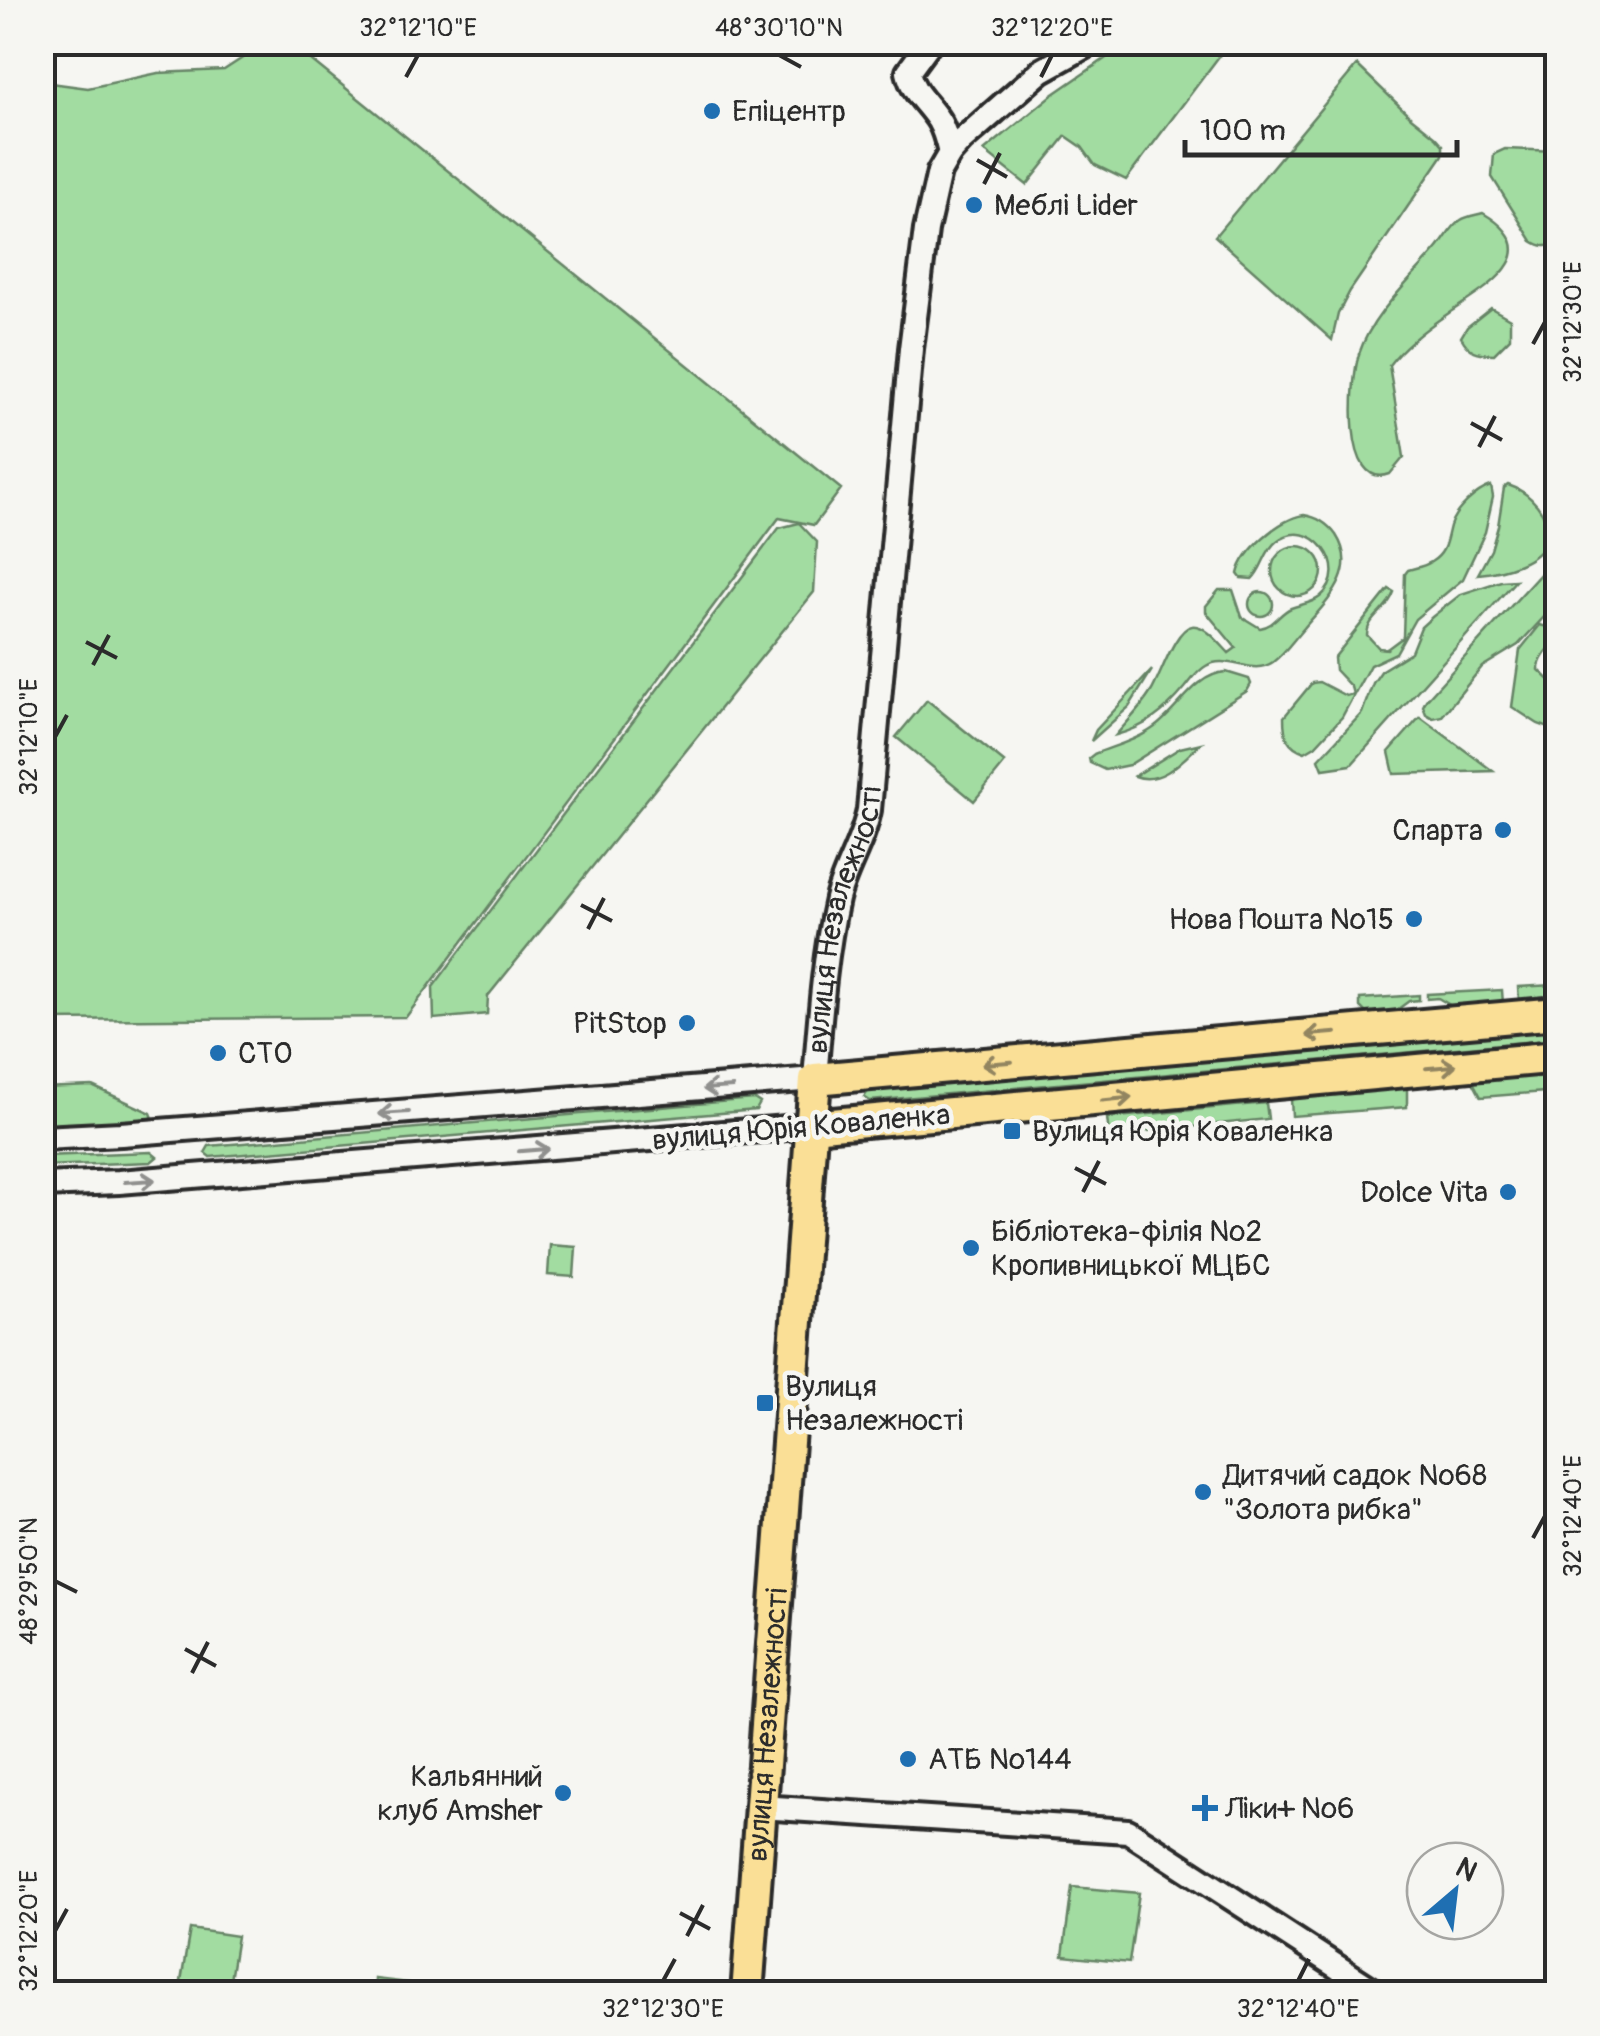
<svg xmlns="http://www.w3.org/2000/svg" width="1600" height="2036" viewBox="0 0 1600 2036" font-family="Pangolin,sans-serif">
  <style>
    .green { fill: #a2dca1; stroke: #668466; stroke-width: 2.5 }
    .lines { fill: none; stroke-linecap: round; stroke-linejoin: round }
    .minor-casing { stroke: #2b2b2b; stroke-width: 30 }
    .major-casing { stroke: #2b2b2b; stroke-width: 38 }
    .minor { stroke: #f6f6f2; stroke-width: 22 }
    .major { stroke: #fadf96; stroke-width: 30 }
    .oneway { stroke: #928560 }
    .oneway2 { stroke: #90908e }
    .ticks { fill: none; stroke: #2b2b2b; stroke-width: 4 }
    .poi-dot { fill: #1f6fb2; stroke: #f6f6f2; stroke-width: 4 }
    .labels { text-anchor: middle; stroke-width: 9; stroke-linejoin: round; paint-order: stroke }
    .poi-label { font-size: 30px; fill: #2b2b2b; stroke: #f6f6f2; text-anchor: start }
    .street-label { font-size: 30px; fill: #2b2b2b; stroke: #f6f6f2 }
    .neatline { fill: none; stroke: #2b2b2b; stroke-width: 4 }
    .ticks-label { font-size: 25px; text-anchor: middle; fill: #2b2b2b }
  </style>
  <rect width="100%" height="100%" fill="#f6f6f2"/>
  <filter id="ink" filterUnits="userSpaceOnUse"><feTurbulence type="fractalNoise" baseFrequency=".01" numOctaves="2"/><feDisplacementMap in="SourceGraphic" scale="20" xChannelSelector="R" yChannelSelector="G"/><feConvolveMatrix kernelMatrix="1 2 1 2 8 2 1 2 1" color-interpolation-filters="sRGB"/></filter>
  <g filter="url(#ink)">
    <path class="green" d="M 267,42 L 290,43 L 841,489 L 814,525 L 779,518 L 406,1017 L 43,1020 L 43,82 L 88,88 L 158,73 L 224,70 Z
      M 1128,43 L 1229,43 L 1126,180 L 1095,165 L 1082,147 L 1066,136 L 1027,185 L 984,151 L 1051,96 Z
      M 1357,65 L 1411,117 L 1436,137 L 1443,145 L 1443,155 L 1350,291 L 1338,314 L 1332,340 L 1215,236 Z
      M 1505,149 L 1557,151 L 1557,242 C 1548,248 1541,247 1532,241 L 1492,177 L 1494,154 Z
      M 1483,213 C 1551,253 1487,287 1449,313 C 1428,327 1404,345 1389,365 L 1404,457 L 1390,474 C 1342,491 1351,379 1359,354 C 1372,314 1410,281 1437,249 C 1444,241 1452,225 1461,220 C 1467,216 1477,215 1483,213 Z
      M 1491,308 L 1510,319 L 1510,338 L 1494,354 C 1478,354 1469,352 1461,337 L 1467,327 Z
      M 1508,485 C 1530,492 1550,514 1548,539 C 1538,563 1502,572 1478,574 L 1491,550 L 1498,526 L 1504,488 Z
      M 1491,486 L 1493,497 L 1485,532 L 1463,579 L 1415,619 L 1396,653 L 1370,665 L 1342,717 L 1315,746 L 1305,752 C 1287,746 1284,736 1284,717 L 1312,683 L 1319,682 L 1346,696 L 1353,694 L 1351,687 L 1335,670 L 1334,658 L 1389,589 L 1394,592 C 1388,611 1368,616 1367,635 L 1379,648 L 1387,649 L 1403,637 L 1405,574 L 1408,570 C 1415,568 1425,566 1431,562 C 1446,553 1446,541 1450,526 C 1455,510 1476,491 1491,486 Z
      M 1304,515 C 1317,517 1328,524 1336,535 C 1360,572 1327,601 1304,628 C 1294,639 1285,653 1273,662 C 1252,677 1227,653 1206,666 C 1197,671 1191,681 1185,688 C 1165,712 1146,727 1116,735 C 1128,721 1141,708 1151,692 C 1160,678 1175,628 1192,626 C 1205,624 1221,645 1229,653 L 1236,648 L 1206,612 L 1206,606 L 1219,590 L 1233,590 L 1242,617 L 1260,628 C 1276,625 1278,614 1291,608 C 1301,604 1311,604 1320,597 C 1354,569 1311,514 1277,541 C 1264,551 1263,569 1252,579 L 1241,578 L 1238,574 C 1243,550 1280,519 1304,515 Z
      M 799,523 L 817,542 L 814,592 L 488,996 L 487,1014 L 434,1019 L 433,987 L 779,528 Z
      M 1557,545 L 1557,603 L 1518,645 L 1482,667 L 1442,716 L 1433,718 L 1426,714 L 1423,706 L 1426,700 L 1541,573 Z
      M1272 571a25 25 0 1 1 50 0a25 25 0 1 1-50 0Z
      M 1516,580 L 1351,765 L 1323,769 L 1319,759 L 1362,713 L 1373,683 L 1382,670 L 1411,652 L 1421,627 L 1432,617 L 1461,594 L 1501,581 Z
      M1249 604a12 12 0 1 1 24 0a12 12 0 1 1-24 0Z
      M 1540,625 L 1557,630 C 1557,646 1538,655 1539,670 L 1557,687 L 1557,731 L 1538,724 L 1512,707 L 1520,650 Z
      M 1152,670 L 1129,707 L 1091,741 L 1096,730 Z
      M 1226,672 L 1249,679 L 1251,684 L 1247,691 L 1129,765 L 1105,770 L 1090,763 L 1089,758 L 1094,754 C 1114,746 1135,741 1152,729 C 1177,713 1194,674 1226,672 Z
      M 927,700 L 1005,763 L 974,801 L 896,737 Z
      M 1420,717 L 1493,771 L 1394,774 L 1389,752 Z
      M 1201,743 C 1183,760 1161,786 1135,776 L 1180,748 Z
      M 1553,985 L 1547,999 L 1519,1001 L 1518,987 Z
      M 1502,990 L 1503,1004 L 1455,1008 L 1438,998 L 1427,999 L 1427,994 Z
      M 1419,995 L 1419,1000 L 1409,1001 L 1394,1012 L 1368,1015 L 1360,1007 L 1360,999 Z
      M 1557,1029 L 1557,1039 L 870,1101 L 864,1097 L 869,1090 Z
      M 1557,1073 L 1557,1091 L 1481,1097 L 1472,1080 Z
      M 92,1086 L 151,1113 L 153,1118 L 147,1121 L 43,1125 L 42,1088 Z
      M 1407,1086 L 1407,1107 L 1292,1116 L 1291,1099 Z
      M 754,1099 L 760,1103 L 756,1110 L 210,1157 L 205,1153 L 209,1146 Z
      M 1266,1103 L 1268,1119 L 1109,1135 L 1107,1118 Z
      M 151,1152 L 157,1157 L 151,1162 L 43,1166 L 43,1156 Z
      M 550,1245 L 576,1247 L 574,1277 L 548,1275 Z
      M 1557,1841 L 1557,1894 C 1545,1876 1544,1859 1557,1841 Z
      M 1072,1887 L 1139,1893 L 1129,1963 L 1063,1956 Z
      M 190,1929 L 237,1936 L 228,1993 L 179,1993 Z
      M 375,1979 L 418,1984 L 418,1993 L 374,1993 Z"/>
    <g class="lines">
      <g class="minor-casing">
        <g id="minor">
          <path d="M 930,42 L 908,72 C 913,94 927,102 939,121 C 945,131 947,141 950,153"/>
          <path id="s1" d="M 42,1138 L 121,1134 L 815,1079 C 820,1019 824,957 837,899 C 845,868 863,842 869,810 L 911,349 L 926,230 L 939,172 L 950,153 L 961,141 L 1041,71 L 1093,42"/>
          <path d="M 42,1185 L 119,1182 L 811,1126"/>
          <path d="M 760,1807 L 1128,1831 L 1379,1994"/>
        </g>
      </g>
      <g class="major-casing">
        <g id="major">
          <path d="M 811,1126 L 1558,1057"/>
          <path id="s2" d="M 747,1994 L 815,1079 L 1558,1013"/>
        </g>
      </g>
      <use href="#minor" class="minor"/>
      <use href="#major" class="major"/>
    </g>
    <defs><path id="oneway-shaft" d="M-6 0H5M1.5-3L5.5 0L1.5 3" fill="none" stroke-width="1.6" stroke-linecap="round" stroke-linejoin="round" transform="scale(2.5)"/></defs>
    <g class="oneway">
      <use href="#oneway-shaft" transform="translate(1321 1034) rotate(175)"/>
      <use href="#oneway-shaft" transform="translate(997 1063) rotate(175)"/>
      <use href="#oneway-shaft" transform="translate(1441 1067) rotate(-5)"/>
      <use href="#oneway-shaft" transform="translate(1117 1099) rotate(-6)"/>
    </g>
    <g class="oneway2">
      <use href="#oneway-shaft" transform="translate(718 1088) rotate(176)"/>
      <use href="#oneway-shaft" transform="translate(394 1113) rotate(176)"/>
      <use href="#oneway-shaft" transform="translate(534 1150) rotate(-5)"/>
      <use href="#oneway-shaft" transform="translate(140 1181) rotate(-4)"/>
    </g>
  </g>
  <path class="ticks" d="M 779,55 L 801,67M 406,77 L 418,55M 1041,77 L 1052,55M 977,160 L 1007,177M 984,184 L 1000,153M 1533,344 L 1545,322M 1471,423 L 1502,440M 1479,447 L 1495,416M 86,642 L 117,658M 93,665 L 109,635M 55,737 L 67,715M 581,905 L 612,921M 588,929 L 604,898M 1075,1168 L 1106,1184M 1083,1192 L 1099,1161M 1533,1538 L 1545,1516M 55,1581 L 77,1592M 185,1649 L 216,1666M 192,1673 L 208,1642M 680,1913 L 710,1929M 55,1931 L 67,1909M 687,1936 L 703,1905M 663,1981 L 675,1959M 1298,1981 L 1309,1959"/>
  <g class="poi-dot">
    <circle cx="712" cy="111" r="10"/>
    <circle cx="974" cy="205" r="10"/>
    <circle cx="1503" cy="830" r="10"/>
    <circle cx="1414" cy="919" r="10"/>
    <circle cx="687" cy="1023" r="10"/>
    <circle cx="218" cy="1053" r="10"/>
    <rect x="1002" y="1121" width="20" height="20" rx="5"/>
    <circle cx="1508" cy="1192" r="10"/>
    <circle cx="971" cy="1248" r="10"/>
    <rect x="755" y="1393" width="20" height="20" rx="5"/>
    <circle cx="1203" cy="1492" r="10"/>
    <circle cx="908" cy="1759" r="10"/>
    <circle cx="563" cy="1793" r="10"/>
    <path d="M1200 1793h10v10h10v10h-10v10h-10v-10h-10v-10h10z"/>
  </g>
  <g class="labels">
    <g class="poi-label">
      <text x="732" y="121">Епіцентр</text>
      <text x="994" y="215">Меблі Lider</text>
      <text x="1483" y="840" text-anchor="end">Спарта</text>
      <text x="1394" y="929" text-anchor="end">Нова Пошта №15</text>
      <text x="667" y="1033" text-anchor="end">PitStop</text>
      <text x="238" y="1063">СТО</text>
      <text x="1032" y="1141">Вулиця Юрія Коваленка</text>
      <text x="1488" y="1202" text-anchor="end">Dolce Vita</text>
      <text x="991" y="1241">Бібліотека-філія №2<tspan x="991" dy="34">Кропивницької МЦБС</tspan></text>
      <text x="785" y="1396">Вулиця<tspan x="785" dy="34">Незалежності</tspan></text>
      <text x="1223" y="1485">Дитячий садок №68<tspan x="1223" dy="34">"Золота рибка"</tspan></text>
      <text x="928" y="1769">АТБ №144</text>
      <text x="543" y="1786" text-anchor="end">Кальянний<tspan x="543" dy="34">клуб Amsher</tspan></text>
      <text x="1225" y="1818">Ліки+ №6</text>
    </g>
    <g class="street-label">
      <text dy="10" stroke="none"><textPath href="#s1" startOffset="938">вулиця Незалежності</textPath></text>
      <text transform="translate(801 1127) rotate(-5)" y="10">вулиця Юрія Коваленка</text>
      <text dy="10" stroke="none"><textPath href="#s2" startOffset="270">вулиця Незалежності</textPath></text>
    </g>
  </g>
  <rect width="1600" height="2036" fill="none" stroke="#f6f6f2" stroke-width="110"/>
  <g transform="translate(1455 1891) rotate(28)"><circle r="48" fill="#f6f6f2" stroke="#a5a5a2" stroke-width="2.5"/>
  <path d="M0-8L18 38L0 25L-18 38Z" fill="#1f6fb2"/>
  <text y="-15" font-size="28" font-weight="bold" text-anchor="middle" fill="#2b2b2b">N</text>
  </g>
  <path d="M1185 140v15h272v-15" fill="none" stroke="#2b2b2b" stroke-width="5"/>
  <text x="1200" y="140" font-size="30" fill="#2b2b2b" stroke="#f6f6f2" stroke-width="8" paint-order="stroke">100 m</text>
  <rect x="55" y="55" width="1490" height="1926" class="neatline"/>
  <g class="ticks-label">
    <text x="418" y="36">32°12'10"E</text>
    <text x="779" y="36">48°30'10"N</text>
    <text x="1052" y="36">32°12'20"E</text>
    <text transform="translate(1572 322) rotate(-90)" y="9">32°12'30"E</text>
    <text transform="translate(28 737) rotate(-90)" y="9">32°12'10"E</text>
    <text transform="translate(1572 1516) rotate(-90)" y="9">32°12'40"E</text>
    <text transform="translate(28 1581) rotate(-90)" y="9">48°29'50"N</text>
    <text transform="translate(28 1931) rotate(-90)" y="9">32°12'20"E</text>
    <text x="663" y="2017">32°12'30"E</text>
    <text x="1298" y="2017">32°12'40"E</text>
  </g>
</svg>
